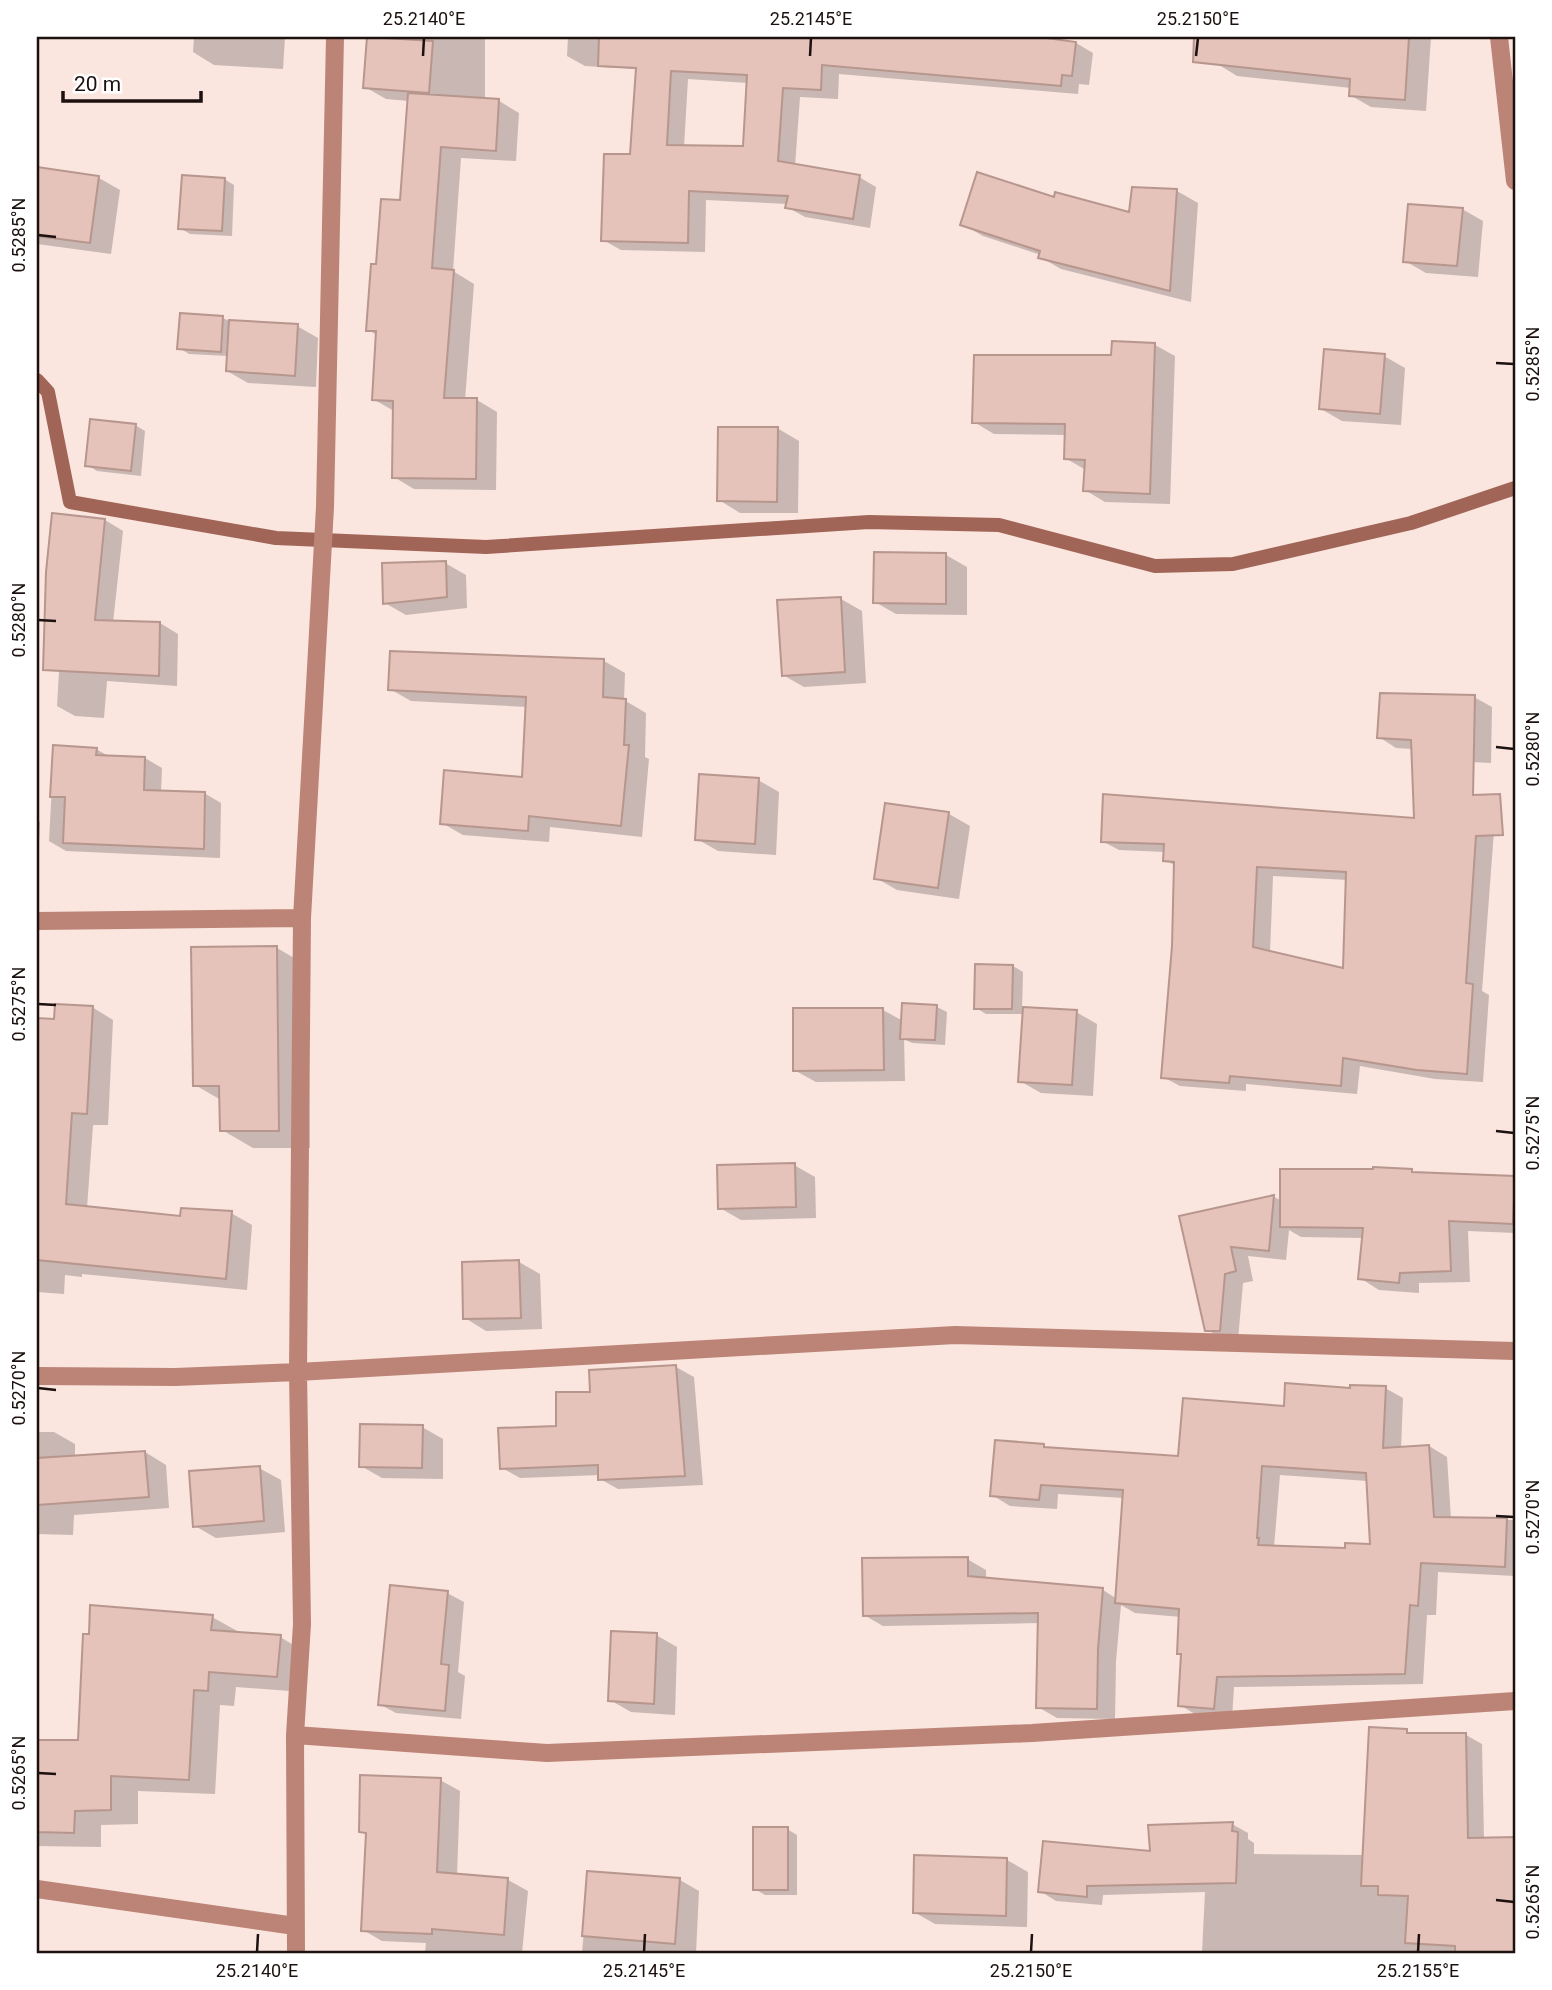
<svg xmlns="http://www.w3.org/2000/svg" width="1552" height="1990" viewBox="0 0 1552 1990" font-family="Roboto,sans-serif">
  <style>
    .shadow { fill: #0003; fill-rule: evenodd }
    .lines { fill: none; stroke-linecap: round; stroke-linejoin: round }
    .stream { stroke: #a06556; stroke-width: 14 }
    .building { fill: #e5c3ba; stroke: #b7968e; stroke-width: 2; fill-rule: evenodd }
    .street { stroke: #bc8476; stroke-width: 18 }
    .ticks { fill: none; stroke: #1c110e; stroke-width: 2.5 }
    .neatline { fill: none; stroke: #1c110e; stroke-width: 2.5 }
    .ticks-label { font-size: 18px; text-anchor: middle; fill: #1c110e }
  </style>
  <rect width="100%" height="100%" fill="#fae5df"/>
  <path class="shadow" d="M 194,37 L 285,37 L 283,69 L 214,65 L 193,52 Z
    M 386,37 L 485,37 L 485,100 L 499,101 L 519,113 L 516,161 L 461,158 L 453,271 L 474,284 L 465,400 L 477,400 L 497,412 L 496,490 L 414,489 L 394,477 L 394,411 L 373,399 L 377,335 L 368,330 L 378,266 L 402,202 L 409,101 L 386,99 L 365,87 Z
    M 568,37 L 1025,37 L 1076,43 L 1093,53 L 1089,85 L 1079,84 L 1078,94 L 839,74 L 838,99 L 800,97 L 795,166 L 859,177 L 876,187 L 870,228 L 805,217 L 787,207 L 788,204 L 706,200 L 705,252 L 621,250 L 603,240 L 631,156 L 637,69 L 585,66 L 567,56 ZM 688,79 L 748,83 L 745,148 L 684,147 Z
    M 1219,37 L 1431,37 L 1426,111 L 1371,107 L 1350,95 L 1351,88 L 1237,76 L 1216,63 Z
    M 37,169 L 99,178 L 120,190 L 111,254 L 37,244 Z
    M 224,179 L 234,185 L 232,236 L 190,234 L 180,228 Z
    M 1177,191 L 1198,203 L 1191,302 L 1061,269 L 1040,257 L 1041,255 L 983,236 L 962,224 L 1055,199 L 1131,214 Z
    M 1462,209 L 1483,221 L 1478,277 L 1426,273 L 1405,261 Z
    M 223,318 L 229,321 L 297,326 L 318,338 L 316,387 L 248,383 L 227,371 L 228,356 L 189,354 L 179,348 Z
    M 1155,345 L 1175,356 L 1170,504 L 1105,502 L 1085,490 L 1086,470 L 1065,458 L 1067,435 L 994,434 L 974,422 L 1113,357 Z
    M 1384,356 L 1405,368 L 1401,425 L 1342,421 L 1321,409 Z
    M 135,425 L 145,431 L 141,476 L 97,471 L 87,465 Z
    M 777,428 L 799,441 L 798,513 L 740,513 L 719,500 Z
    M 68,516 L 105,520 L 123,531 L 113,623 L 160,623 L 178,634 L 177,686 L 107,681 L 104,718 L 75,716 L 57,706 Z
    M 946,555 L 967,567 L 967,615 L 896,614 L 875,602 Z
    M 445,563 L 466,575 L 467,608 L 406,615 L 385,603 Z
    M 841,599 L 862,611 L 866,683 L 804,687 L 783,675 Z
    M 604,661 L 625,673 L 624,700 L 646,713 L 645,757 L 649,759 L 642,837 L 550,827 L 549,842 L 463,835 L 442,823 L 524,779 L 527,707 L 411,701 L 390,689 Z
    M 1474,697 L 1492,707 L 1491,763 L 1431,760 L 1413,749 L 1396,748 L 1379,737 Z
    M 54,747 L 96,749 L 110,757 L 145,758 L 162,768 L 161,792 L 204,793 L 221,803 L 220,858 L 66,851 L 49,841 Z
    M 758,780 L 779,792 L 776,855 L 718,851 L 697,839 Z
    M 949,814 L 970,826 L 959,899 L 897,890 L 876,878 Z
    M 37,820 L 40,822 L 38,865 L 37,865 Z
    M 1494,831 L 1482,991 L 1489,995 L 1483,1082 L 1435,1079 L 1360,1066 L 1357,1094 L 1246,1084 L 1246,1091 L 1180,1086 L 1163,1077 L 1174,946 L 1176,866 L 1165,860 L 1166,852 L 1119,850 L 1102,841 ZM 1273,876 L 1348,880 L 1345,970 L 1270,953 Z
    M 277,948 L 308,966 L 310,1148 L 253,1148 L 222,1130 L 221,1100 L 195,1085 Z
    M 1013,966 L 1023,972 L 1022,1009 L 1076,1012 L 1097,1024 L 1093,1096 L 1041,1093 L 1020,1081 L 1024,1014 L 986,1014 L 976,1008 Z
    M 92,1007 L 113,1020 L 108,1125 L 93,1125 L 87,1208 L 182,1218 L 231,1213 L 252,1225 L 247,1290 L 82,1274 L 82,1277 L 65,1275 L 64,1294 L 37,1292 L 37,1020 L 56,1021 Z
    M 937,1007 L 947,1012 L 945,1045 L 912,1043 L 904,1039 L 905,1081 L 816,1082 L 794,1070 L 883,1010 L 903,1021 Z
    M 794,1165 L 815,1177 L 816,1218 L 741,1220 L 720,1208 Z
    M 1411,1171 L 1415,1174 L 1515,1178 L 1515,1233 L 1468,1231 L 1470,1282 L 1419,1283 L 1419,1293 L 1379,1290 L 1360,1278 L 1363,1238 L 1301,1237 L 1289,1230 L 1286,1260 L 1248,1256 L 1253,1281 L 1243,1283 L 1238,1340 L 1225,1340 L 1207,1330 L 1181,1217 L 1274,1197 L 1282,1201 Z
    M 519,1262 L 540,1274 L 542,1329 L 486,1331 L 465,1318 Z
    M 676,1367 L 694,1377 L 703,1485 L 618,1489 L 600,1479 L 600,1475 L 520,1478 L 502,1468 L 558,1427 L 591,1394 Z
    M 1385,1388 L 1403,1398 L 1401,1449 L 1429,1446 L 1447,1457 L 1451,1519 L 1515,1520 L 1515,1576 L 1438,1572 L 1436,1615 L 1427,1615 L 1423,1684 L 1234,1687 L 1232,1718 L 1198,1716 L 1180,1705 L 1183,1655 L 1179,1653 L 1181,1617 L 1135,1613 L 1121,1605 L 1116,1661 L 1115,1719 L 1057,1718 L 1038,1707 L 1040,1623 L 883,1626 L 864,1615 L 967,1559 L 986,1570 L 986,1580 L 1103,1590 L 1117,1599 L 1124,1498 L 1058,1494 L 1057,1509 L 1010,1506 L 992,1495 L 1044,1446 L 1050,1449 L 1180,1458 L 1285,1408 L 1352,1389 ZM 1280,1475 L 1368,1481 L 1372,1546 L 1346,1550 L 1274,1547 Z
    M 422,1427 L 443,1439 L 443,1479 L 382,1478 L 361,1466 Z
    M 37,1432 L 54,1432 L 75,1444 L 75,1457 L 145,1452 L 166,1465 L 169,1508 L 74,1515 L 73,1535 L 37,1534 Z
    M 259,1468 L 281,1480 L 285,1532 L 216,1538 L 195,1526 Z
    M 447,1593 L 464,1602 L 458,1672 L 465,1676 L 461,1719 L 396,1713 L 379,1704 Z
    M 212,1617 L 239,1632 L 280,1637 L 307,1653 L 303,1692 L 236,1687 L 234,1706 L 220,1705 L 215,1794 L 138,1791 L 138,1824 L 101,1825 L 101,1847 L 37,1846 L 37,1741 L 80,1742 Z
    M 656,1635 L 677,1647 L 675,1715 L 631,1712 L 610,1700 Z
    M 1406,1731 L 1413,1735 L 1466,1735 L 1482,1744 L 1484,1839 L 1515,1839 L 1515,1953 L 1202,1953 L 1205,1892 L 1103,1895 L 1102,1905 L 1056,1901 L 1040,1891 L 1232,1824 L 1248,1833 L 1248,1839 L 1254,1843 L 1254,1854 L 1364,1855 Z
    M 440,1780 L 460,1791 L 457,1876 L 508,1880 L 528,1891 L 522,1953 L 425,1953 L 426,1943 L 382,1941 L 363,1930 L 368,1835 L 360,1831 Z
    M 787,1829 L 797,1835 L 797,1895 L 765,1895 L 755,1889 Z
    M 1007,1860 L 1028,1872 L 1027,1927 L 935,1924 L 914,1912 Z
    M 589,1873 L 680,1880 L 699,1891 L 696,1953 L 582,1953 Z"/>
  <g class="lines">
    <path class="stream" d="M 37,380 L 48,392 L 70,502 L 276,538 L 486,547 L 869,522 L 999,525 L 1155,566 L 1233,564 L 1411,523 L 1515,488"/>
  </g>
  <path class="building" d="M 367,37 L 433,41 L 429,93 L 363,88 Z
    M 599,37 L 1039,37 L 1076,42 L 1072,76 L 1062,75 L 1061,86 L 822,65 L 821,90 L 783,88 L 778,161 L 860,175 L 853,219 L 785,208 L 788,196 L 689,191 L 688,243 L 601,241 L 604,154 L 630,154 L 636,68 L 598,66 ZM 671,71 L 747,75 L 743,146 L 667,145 Z
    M 1194,37 L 1409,37 L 1405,100 L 1349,96 L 1350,79 L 1193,62 Z
    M 408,93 L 499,99 L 496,151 L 441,147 L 432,268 L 454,270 L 444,398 L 477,398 L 476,479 L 392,478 L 393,401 L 372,400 L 376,331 L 366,331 L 371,264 L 376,264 L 381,199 L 400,200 Z
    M 37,167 L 99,176 L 90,243 L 37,236 Z
    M 977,172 L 1054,197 L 1055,192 L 1129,212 L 1132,187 L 1177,189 L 1170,291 L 1038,258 L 1040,251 L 960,225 Z
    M 182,175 L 225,178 L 222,231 L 178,229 Z
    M 1408,204 L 1463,208 L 1457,266 L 1403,262 Z
    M 180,313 L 223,316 L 221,352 L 177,349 Z
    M 229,320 L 298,324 L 295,376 L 226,371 Z
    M 1112,341 L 1155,343 L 1150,494 L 1083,491 L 1085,460 L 1064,459 L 1065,424 L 972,423 L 974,355 L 1111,355 Z
    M 1324,349 L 1385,354 L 1380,414 L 1319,409 Z
    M 90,419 L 136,424 L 131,471 L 85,466 Z
    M 718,427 L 778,427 L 777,502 L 717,501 Z
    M 52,513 L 105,519 L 95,620 L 160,622 L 159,676 L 43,670 L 46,572 Z
    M 874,552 L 946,553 L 946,604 L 873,603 Z
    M 446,561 L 447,597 L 383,604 L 382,563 Z
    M 841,597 L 845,672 L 782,676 L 777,600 Z
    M 390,651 L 604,659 L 603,697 L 626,699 L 624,745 L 629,745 L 621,826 L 529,816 L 528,831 L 440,824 L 444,770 L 522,777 L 526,697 L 388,690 Z
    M 1380,693 L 1475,695 L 1473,795 L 1500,794 L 1503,835 L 1476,836 L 1466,983 L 1473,984 L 1467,1074 L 1417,1070 L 1343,1058 L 1341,1086 L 1230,1076 L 1229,1083 L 1161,1078 L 1172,946 L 1174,862 L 1163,861 L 1164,844 L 1101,842 L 1103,794 L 1414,818 L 1411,740 L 1377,738 ZM 1257,867 L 1346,872 L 1343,968 L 1253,947 Z
    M 53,745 L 97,748 L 96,755 L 145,757 L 144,790 L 205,792 L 204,849 L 63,843 L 65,797 L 50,797 Z
    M 699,774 L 759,778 L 755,844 L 695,840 Z
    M 885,803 L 949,812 L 938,888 L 874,879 Z
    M 277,946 L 279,1131 L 220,1131 L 219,1086 L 193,1086 L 191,947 Z
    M 975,964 L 1013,965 L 1012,1009 L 974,1009 Z
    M 902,1003 L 937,1005 L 935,1040 L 900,1039 Z
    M 55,1004 L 93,1006 L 87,1114 L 72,1113 L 66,1204 L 180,1216 L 181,1208 L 232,1211 L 226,1279 L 37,1260 L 37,1018 L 54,1019 Z
    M 1023,1007 L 1077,1010 L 1072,1085 L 1018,1082 Z
    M 793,1008 L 883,1008 L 884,1070 L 793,1071 Z
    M 795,1163 L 796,1207 L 718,1209 L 717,1165 Z
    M 1373,1167 L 1412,1169 L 1412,1172 L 1515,1176 L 1513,1224 L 1449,1221 L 1451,1271 L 1400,1273 L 1399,1283 L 1358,1279 L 1363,1228 L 1280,1227 L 1280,1169 L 1373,1169 Z
    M 1274,1195 L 1269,1251 L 1231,1247 L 1236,1271 L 1225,1274 L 1220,1331 L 1205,1331 L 1179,1216 Z
    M 519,1260 L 521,1318 L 463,1319 L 462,1262 Z
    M 676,1365 L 685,1476 L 598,1480 L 598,1465 L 500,1469 L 498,1428 L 556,1426 L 556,1392 L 590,1392 L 589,1370 Z
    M 1285,1383 L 1350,1388 L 1350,1385 L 1386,1386 L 1383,1448 L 1429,1445 L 1434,1517 L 1507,1518 L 1505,1567 L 1421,1563 L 1418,1606 L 1410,1605 L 1405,1674 L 1217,1677 L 1214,1709 L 1178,1706 L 1181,1654 L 1177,1654 L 1179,1609 L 1115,1603 L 1123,1490 L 1041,1485 L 1039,1500 L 990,1496 L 995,1440 L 1044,1444 L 1044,1447 L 1178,1456 L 1183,1398 L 1284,1406 ZM 1262,1466 L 1366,1473 L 1370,1544 L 1345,1543 L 1345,1548 L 1258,1545 L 1259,1538 L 1257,1538 Z
    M 360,1424 L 423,1425 L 422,1468 L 359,1467 Z
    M 145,1451 L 149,1497 L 37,1505 L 37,1458 Z
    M 260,1466 L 264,1521 L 193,1527 L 189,1471 Z
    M 968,1557 L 968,1576 L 1103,1588 L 1098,1649 L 1097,1709 L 1036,1708 L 1038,1613 L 863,1616 L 862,1558 Z
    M 390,1585 L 448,1591 L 441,1664 L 449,1665 L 445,1711 L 378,1705 Z
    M 90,1605 L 213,1615 L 211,1630 L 281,1635 L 277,1677 L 209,1672 L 208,1691 L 194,1690 L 189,1780 L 111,1776 L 111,1810 L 75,1811 L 74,1833 L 37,1832 L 37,1740 L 78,1740 L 83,1634 L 89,1634 Z
    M 611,1631 L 657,1633 L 654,1704 L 608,1701 Z
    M 1369,1727 L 1407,1729 L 1407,1733 L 1466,1733 L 1468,1838 L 1515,1837 L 1515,1953 L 1455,1953 L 1455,1946 L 1405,1943 L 1408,1896 L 1378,1895 L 1378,1886 L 1361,1886 Z
    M 360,1775 L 441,1778 L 437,1872 L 508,1878 L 504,1935 L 432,1929 L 432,1934 L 361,1931 L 366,1833 L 359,1832 Z
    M 1233,1822 L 1232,1831 L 1238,1832 L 1236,1883 L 1087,1886 L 1087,1897 L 1038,1892 L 1043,1841 L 1150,1851 L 1148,1825 Z
    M 753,1827 L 788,1827 L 788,1890 L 753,1890 Z
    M 914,1855 L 1007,1858 L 1006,1916 L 913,1913 Z
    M 587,1871 L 680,1878 L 675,1944 L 582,1936 Z"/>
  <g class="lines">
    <path class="street" d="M 1499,37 L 1515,181
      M 37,921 L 302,918
      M 37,1376 L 175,1377 L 298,1372 L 955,1335 L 1515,1351
      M 295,1735 L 547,1753 L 1032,1733 L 1515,1701
      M 37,1889 L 295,1926
      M 296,1953 L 295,1735 L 302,1624 L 298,1372 L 302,918 L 325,507 L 335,37"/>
  </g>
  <path class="ticks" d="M 423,56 L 424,38M 810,56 L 811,38M 1196,56 L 1198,38M 38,235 L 56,237M 1496,363 L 1514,364M 38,620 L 56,621M 1496,747 L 1514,749M 38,1004 L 56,1005M 1496,1131 L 1514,1133M 38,1388 L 56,1390M 1496,1516 L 1514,1517M 38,1773 L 56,1774M 1496,1900 L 1514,1902M 257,1952 L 258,1934M 644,1952 L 645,1934M 1031,1952 L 1032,1934M 1418,1952 L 1419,1934"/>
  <rect width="1552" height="1990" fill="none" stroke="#ffffff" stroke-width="77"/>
  <path d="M63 91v10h138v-10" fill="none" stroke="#1c110e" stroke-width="3.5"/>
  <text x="74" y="91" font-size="21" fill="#1c110e" stroke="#ffffff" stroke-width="5" paint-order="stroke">20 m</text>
  <rect x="38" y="38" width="1476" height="1914" class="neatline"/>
  <g class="ticks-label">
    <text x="424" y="25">25.2140°E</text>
    <text x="811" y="25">25.2145°E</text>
    <text x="1198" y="25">25.2150°E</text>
    <text transform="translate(19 235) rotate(-90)" y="6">0.5285°N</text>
    <text transform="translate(1533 364) rotate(-90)" y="6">0.5285°N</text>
    <text transform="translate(19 620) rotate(-90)" y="6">0.5280°N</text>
    <text transform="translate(1533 749) rotate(-90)" y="6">0.5280°N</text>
    <text transform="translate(19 1004) rotate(-90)" y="6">0.5275°N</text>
    <text transform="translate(1533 1133) rotate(-90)" y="6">0.5275°N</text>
    <text transform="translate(19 1388) rotate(-90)" y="6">0.5270°N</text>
    <text transform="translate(1533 1517) rotate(-90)" y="6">0.5270°N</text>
    <text transform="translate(19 1773) rotate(-90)" y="6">0.5265°N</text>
    <text transform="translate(1533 1902) rotate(-90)" y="6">0.5265°N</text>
    <text x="257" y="1977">25.2140°E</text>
    <text x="644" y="1977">25.2145°E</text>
    <text x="1031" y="1977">25.2150°E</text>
    <text x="1418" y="1977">25.2155°E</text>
  </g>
</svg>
